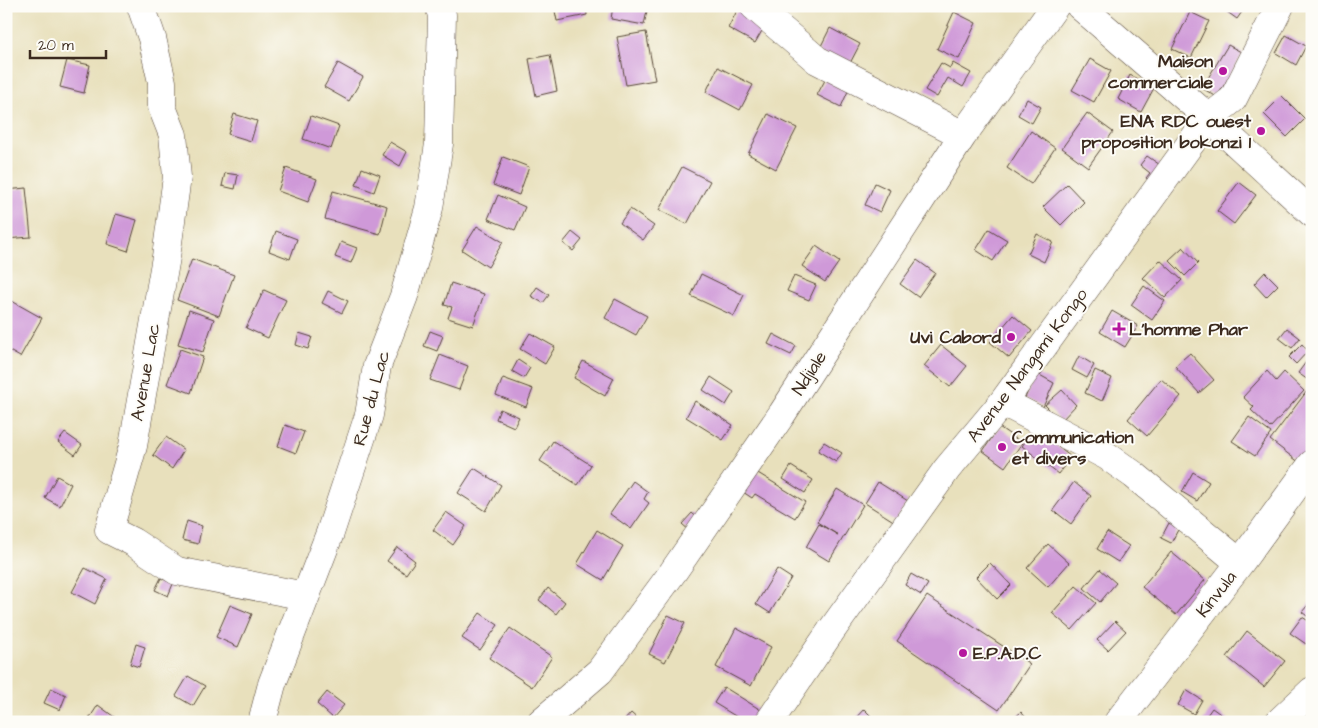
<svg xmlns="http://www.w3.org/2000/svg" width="1318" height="728" viewBox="0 0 1318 728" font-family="'Architects Daughter',sans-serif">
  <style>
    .building { fill: #cf99d8 }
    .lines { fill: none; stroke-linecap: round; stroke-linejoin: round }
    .minor-casing { stroke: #554536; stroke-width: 29 }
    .minor { stroke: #fff; stroke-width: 28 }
    .poi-dot { fill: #b5179e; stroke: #fdfcf7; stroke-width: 2 }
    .labels { text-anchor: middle; stroke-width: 4; stroke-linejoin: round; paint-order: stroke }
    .poi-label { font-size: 18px; font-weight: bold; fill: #3b2a1e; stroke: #fdfcf7; text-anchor: end }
    .street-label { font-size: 18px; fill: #3b2a1e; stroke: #fdfcf7 }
  </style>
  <rect width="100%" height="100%" fill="#fdfcf7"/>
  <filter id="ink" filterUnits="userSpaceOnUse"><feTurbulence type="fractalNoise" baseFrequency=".02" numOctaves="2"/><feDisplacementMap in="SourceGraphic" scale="10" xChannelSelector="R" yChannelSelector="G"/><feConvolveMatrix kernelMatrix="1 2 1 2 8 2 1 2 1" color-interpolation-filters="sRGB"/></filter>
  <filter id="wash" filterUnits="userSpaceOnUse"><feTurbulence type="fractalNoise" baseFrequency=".0096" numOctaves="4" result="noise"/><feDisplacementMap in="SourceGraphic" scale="20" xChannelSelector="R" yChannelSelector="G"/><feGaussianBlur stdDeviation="1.12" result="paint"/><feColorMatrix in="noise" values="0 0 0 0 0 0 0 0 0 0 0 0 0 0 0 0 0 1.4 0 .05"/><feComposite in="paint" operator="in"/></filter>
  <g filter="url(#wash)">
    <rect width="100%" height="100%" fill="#e8e0bc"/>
    <g id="blocks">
      <path class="building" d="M 554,6 L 586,6 L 587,15 L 557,21 Z
        M 613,6 L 648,6 L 644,25 L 611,19 Z
        M 1219,6 L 1246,6 L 1237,19 Z
        M 739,7 L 767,22 L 755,43 L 728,28 Z
        M 954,12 L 976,23 L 959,59 L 937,49 Z
        M 1190,12 L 1209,21 L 1191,58 L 1172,49 Z
        M 830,28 L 860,44 L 848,67 L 818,52 Z
        M 646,32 L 655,80 L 626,85 L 617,37 Z
        M 1286,35 L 1306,46 L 1296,65 L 1276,53 Z
        M 1228,45 L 1243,53 L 1217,97 L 1202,88 Z
        M 550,55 L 557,91 L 536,96 L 529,59 Z
        M 1090,59 L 1111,71 L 1094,102 L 1072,90 Z
        M 67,60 L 90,65 L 84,93 L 60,87 Z
        M 338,63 L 363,77 L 349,101 L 324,87 Z
        M 941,63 L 950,68 L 953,63 L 971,73 L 963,87 L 948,78 L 937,97 L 925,90 Z
        M 718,67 L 753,85 L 740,110 L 706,92 Z
        M 830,71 L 852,82 L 841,107 L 817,95 Z
        M 1130,75 L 1154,88 L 1141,112 L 1118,99 Z
        M 1282,96 L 1305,119 L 1287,137 L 1264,114 Z
        M 1027,99 L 1041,107 L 1032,123 L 1018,115 Z
        M 1087,113 L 1113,132 L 1088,167 L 1062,148 Z
        M 234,114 L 257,121 L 251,141 L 228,134 Z
        M 768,114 L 797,128 L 776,169 L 748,154 Z
        M 311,116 L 339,126 L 331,149 L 303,139 Z
        M 1031,131 L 1055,148 L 1031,184 L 1007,168 Z
        M 390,142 L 407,152 L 400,166 L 382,155 Z
        M 1147,156 L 1166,169 L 1154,183 L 1146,178 L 1150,173 L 1140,165 Z
        M 503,157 L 529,167 L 519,195 L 493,185 Z
        M 682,167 L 710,181 L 687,224 L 659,210 Z
        M 286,168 L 317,179 L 308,202 L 278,191 Z
        M 362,168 L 380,175 L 374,192 L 356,185 Z
        M 225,173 L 238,175 L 235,189 L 222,186 Z
        M 1239,182 L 1256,195 L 1234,224 L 1217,211 Z
        M 875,183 L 890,190 L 880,212 L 865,205 Z
        M 1067,184 L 1084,202 L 1061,225 L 1043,207 Z
        M 26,188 L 31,237 L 6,239 L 6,190 Z
        M 333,191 L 387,206 L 380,234 L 325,219 Z
        M 498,195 L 525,207 L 515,230 L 488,219 Z
        M 630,209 L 654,226 L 643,240 L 620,223 Z
        M 116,214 L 137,220 L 128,251 L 107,244 Z
        M 477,226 L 503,242 L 488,267 L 462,250 Z
        M 989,229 L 1007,240 L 993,261 L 976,250 Z
        M 276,231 L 297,239 L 290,259 L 269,251 Z
        M 572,232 L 582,240 L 573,251 L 563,243 Z
        M 1037,234 L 1053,242 L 1044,262 L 1028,254 Z
        M 341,242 L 357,248 L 351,263 L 335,257 Z
        M 816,246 L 839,262 L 825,282 L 802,266 Z
        M 1183,247 L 1198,263 L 1185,276 L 1169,260 Z
        M 192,259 L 234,275 L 219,316 L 177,300 Z
        M 917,260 L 935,273 L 918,297 L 900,284 Z
        M 1160,260 L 1182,280 L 1165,298 L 1143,278 Z
        M 1265,272 L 1278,285 L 1266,297 L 1254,284 Z
        M 701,274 L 744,295 L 734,316 L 691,296 Z
        M 794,276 L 816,285 L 809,300 L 787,291 Z
        M 451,283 L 484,294 L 473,326 L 448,318 L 452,307 L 444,305 Z
        M 1144,286 L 1165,301 L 1152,320 L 1131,305 Z
        M 537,287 L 549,295 L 543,303 L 531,296 Z
        M 264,290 L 286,300 L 268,338 L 246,328 Z
        M 328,291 L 348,301 L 342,313 L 322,303 Z
        M 615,299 L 647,316 L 636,335 L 605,318 Z
        M 10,300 L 42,318 L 20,357 L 6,349 L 6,307 Z
        M 189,310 L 214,319 L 203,352 L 178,344 Z
        M 1112,311 L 1138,326 L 1125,347 L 1100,332 Z
        M 1013,315 L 1032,331 L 1009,358 L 990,342 Z
        M 1287,328 L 1300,338 L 1292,348 L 1279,338 Z
        M 430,331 L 443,336 L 437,351 L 424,346 Z
        M 299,333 L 312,337 L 308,349 L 296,345 Z
        M 530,333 L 555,347 L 545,364 L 520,349 Z
        M 773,334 L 796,346 L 791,355 L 768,344 Z
        M 1302,344 L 1308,351 L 1296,364 L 1289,357 Z
        M 941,345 L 967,366 L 950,387 L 924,366 Z
        M 180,349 L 203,357 L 191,393 L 167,384 Z
        M 1190,353 L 1214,380 L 1199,393 L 1175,366 Z
        M 440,355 L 468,366 L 459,390 L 430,380 Z
        M 1079,356 L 1094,365 L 1087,378 L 1072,370 Z
        M 518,360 L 530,368 L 524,378 L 512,371 Z
        M 583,361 L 614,378 L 605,396 L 574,378 Z
        M 1306,362 L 1312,367 L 1312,375 L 1308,380 L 1298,373 Z
        M 1095,370 L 1112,378 L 1102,401 L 1085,393 Z
        M 1267,371 L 1276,381 L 1284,372 L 1304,391 L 1270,428 L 1251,410 L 1254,407 L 1243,397 Z
        M 1036,373 L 1054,383 L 1043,407 L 1025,398 Z
        M 711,377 L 734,392 L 726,405 L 703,390 Z
        M 503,378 L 533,389 L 526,407 L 496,395 Z
        M 1161,379 L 1181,396 L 1147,436 L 1128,419 Z
        M 1062,390 L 1076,405 L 1061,421 L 1045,405 Z
        M 1307,391 L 1312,395 L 1312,447 L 1300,463 L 1270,440 Z
        M 695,401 L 733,425 L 723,440 L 686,417 Z
        M 500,409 L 519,417 L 514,427 L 496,419 Z
        M 1249,417 L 1271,433 L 1255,456 L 1232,441 Z
        M 285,425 L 304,432 L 296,453 L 278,446 Z
        M 999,427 L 1022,443 L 1005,467 L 983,451 Z
        M 1035,429 L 1071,457 L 1058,474 L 1022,446 Z
        M 65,433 L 82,445 L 75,455 L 58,442 Z
        M 166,437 L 184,450 L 172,469 L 153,455 Z
        M 553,441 L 591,465 L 578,485 L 540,461 Z
        M 824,442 L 842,453 L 836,462 L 818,451 Z
        M 791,466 L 813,480 L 805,493 L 783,479 Z
        M 474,468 L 501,485 L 486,511 L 458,493 Z
        M 753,470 L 805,502 L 795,518 L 755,494 L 752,498 L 740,490 Z
        M 1193,472 L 1209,482 L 1197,501 L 1182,492 Z
        M 57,476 L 71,484 L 60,506 L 45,498 Z
        M 633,481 L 648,492 L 644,499 L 649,503 L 631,529 L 610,514 Z
        M 878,482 L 908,501 L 895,522 L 865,503 Z
        M 1074,482 L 1091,496 L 1071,524 L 1053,510 Z
        M 837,489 L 863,505 L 829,561 L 806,547 L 819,524 L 838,535 L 817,522 Z
        M 446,512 L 466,526 L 453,545 L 433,530 Z
        M 692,513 L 700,520 L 690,531 L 682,524 Z
        M 187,521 L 202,526 L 198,544 L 182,540 Z
        M 1169,523 L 1179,528 L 1171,543 L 1161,538 Z
        M 597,530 L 623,546 L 603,580 L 577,564 Z
        M 1107,532 L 1129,546 L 1118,562 L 1097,549 Z
        M 1048,544 L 1069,563 L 1048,587 L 1027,568 Z
        M 397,547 L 415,561 L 406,574 L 387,561 Z
        M 1171,552 L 1205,580 L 1176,615 L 1142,587 Z
        M 990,563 L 1011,585 L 997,599 L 976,577 Z
        M 85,568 L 107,579 L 95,604 L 72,592 Z
        M 777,569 L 791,578 L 770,613 L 756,604 Z
        M 1100,569 L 1116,583 L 1100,602 L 1084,588 Z
        M 911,574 L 928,584 L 921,595 L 905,585 Z
        M 161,578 L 173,584 L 168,596 L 155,590 Z
        M 1076,586 L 1096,603 L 1072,630 L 1052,613 Z
        M 548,588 L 565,602 L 556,614 L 539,600 Z
        M 927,596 L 1030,664 L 999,710 L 897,641 Z
        M 1312,600 L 1312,620 L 1302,612 Z
        M 230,605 L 252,614 L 238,647 L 216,637 Z
        M 480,613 L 498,625 L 480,650 L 462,638 Z
        M 668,615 L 685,623 L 665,662 L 649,654 Z
        M 1302,617 L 1312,623 L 1312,636 L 1306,644 L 1290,633 Z
        M 1115,621 L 1126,631 L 1108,650 L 1097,640 Z
        M 510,628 L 552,657 L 532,687 L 489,658 Z
        M 736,628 L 771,647 L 751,686 L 716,667 Z
        M 1247,631 L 1285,661 L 1264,687 L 1227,657 Z
        M 136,644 L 145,647 L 139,667 L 130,664 Z
        M 188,676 L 205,686 L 193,706 L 176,696 Z
        M 724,687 L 764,712 L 758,722 L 745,722 L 714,703 Z
        M 51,688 L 66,695 L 60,710 L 44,703 Z
        M 1186,690 L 1202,700 L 1194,714 L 1178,705 Z
        M 327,692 L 344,705 L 333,718 L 317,704 Z
        M 98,705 L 121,722 L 87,722 Z
        M 1212,708 L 1230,721 L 1230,722 L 1202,722 Z
        M 864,709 L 877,722 L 852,722 Z
        M 1021,712 L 1030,722 L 1010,722 Z
        M 631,713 L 641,722 L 623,722 Z"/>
    </g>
  </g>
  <g filter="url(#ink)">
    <use href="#blocks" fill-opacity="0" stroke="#554536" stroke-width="1"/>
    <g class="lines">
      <g class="minor-casing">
        <path id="minor" d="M 141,6 L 152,38 L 162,82 L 162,107 L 173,135 L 177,177 L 166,257 L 133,446 L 109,530 L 133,542 L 177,571 L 305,596
          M 754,6 L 817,60 L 963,135
          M 1080,6 L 1209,118 L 1312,213
          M 1003,402 L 1107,456 L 1134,475 L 1240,563
          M 262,722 L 272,684 L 330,533 L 369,415 L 377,366 L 404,296 L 429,208 L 439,144 L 442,15 L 439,6
          M 541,722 L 600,671 L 673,572 L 782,414 L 963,135 L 1055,6
          M 769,722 L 831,631 L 947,469 L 1003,402 L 1209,118 L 1233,99 L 1280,6
          M 1118,722 L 1240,563 L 1312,464
          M 1279,722 L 1312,691"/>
      </g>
      <use href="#minor" class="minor"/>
    </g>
  </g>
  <g class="poi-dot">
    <circle cx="1223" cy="71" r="5"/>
    <circle cx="1261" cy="131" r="5"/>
    <path d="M1116.5 321.5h5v5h5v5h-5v5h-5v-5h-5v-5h5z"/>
    <circle cx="1011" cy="337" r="5"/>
    <circle cx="1002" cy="447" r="5"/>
    <circle cx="963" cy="653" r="5"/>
  </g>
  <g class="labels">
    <g class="poi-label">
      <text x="1213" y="67">Maison<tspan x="1213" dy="21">commerciale</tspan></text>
      <text x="1251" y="127">ENA RDC ouest<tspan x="1251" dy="21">proposition bokonzi 1</tspan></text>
      <text x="1129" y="335" text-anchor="start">L'homme Phar</text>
      <text x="1001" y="343">Uvi Cabord</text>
      <text x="1012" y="443" text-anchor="start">Communication<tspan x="1012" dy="21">et divers</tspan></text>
      <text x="973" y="659" text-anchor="start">E.P.A.D.C</text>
    </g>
    <g class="street-label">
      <text transform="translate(1027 365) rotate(-53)" y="6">Avenue Nangami Kongo</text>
      <text transform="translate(145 372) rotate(-80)" y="6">Avenue Lac</text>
      <text transform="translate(809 373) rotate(-57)" y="6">Ndjiale</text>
      <text transform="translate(371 398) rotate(-75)" y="6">Rue du Lac</text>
      <text transform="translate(1216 594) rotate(-52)" y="6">Kinvula</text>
    </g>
  </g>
  <rect width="1318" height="728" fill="none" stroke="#fdfcf7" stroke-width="25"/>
  <path d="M30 50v8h76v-8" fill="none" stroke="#3b2a1e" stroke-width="2.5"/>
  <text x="38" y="50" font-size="15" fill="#3b2a1e" stroke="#fdfcf7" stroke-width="4" paint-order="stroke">20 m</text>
</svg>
